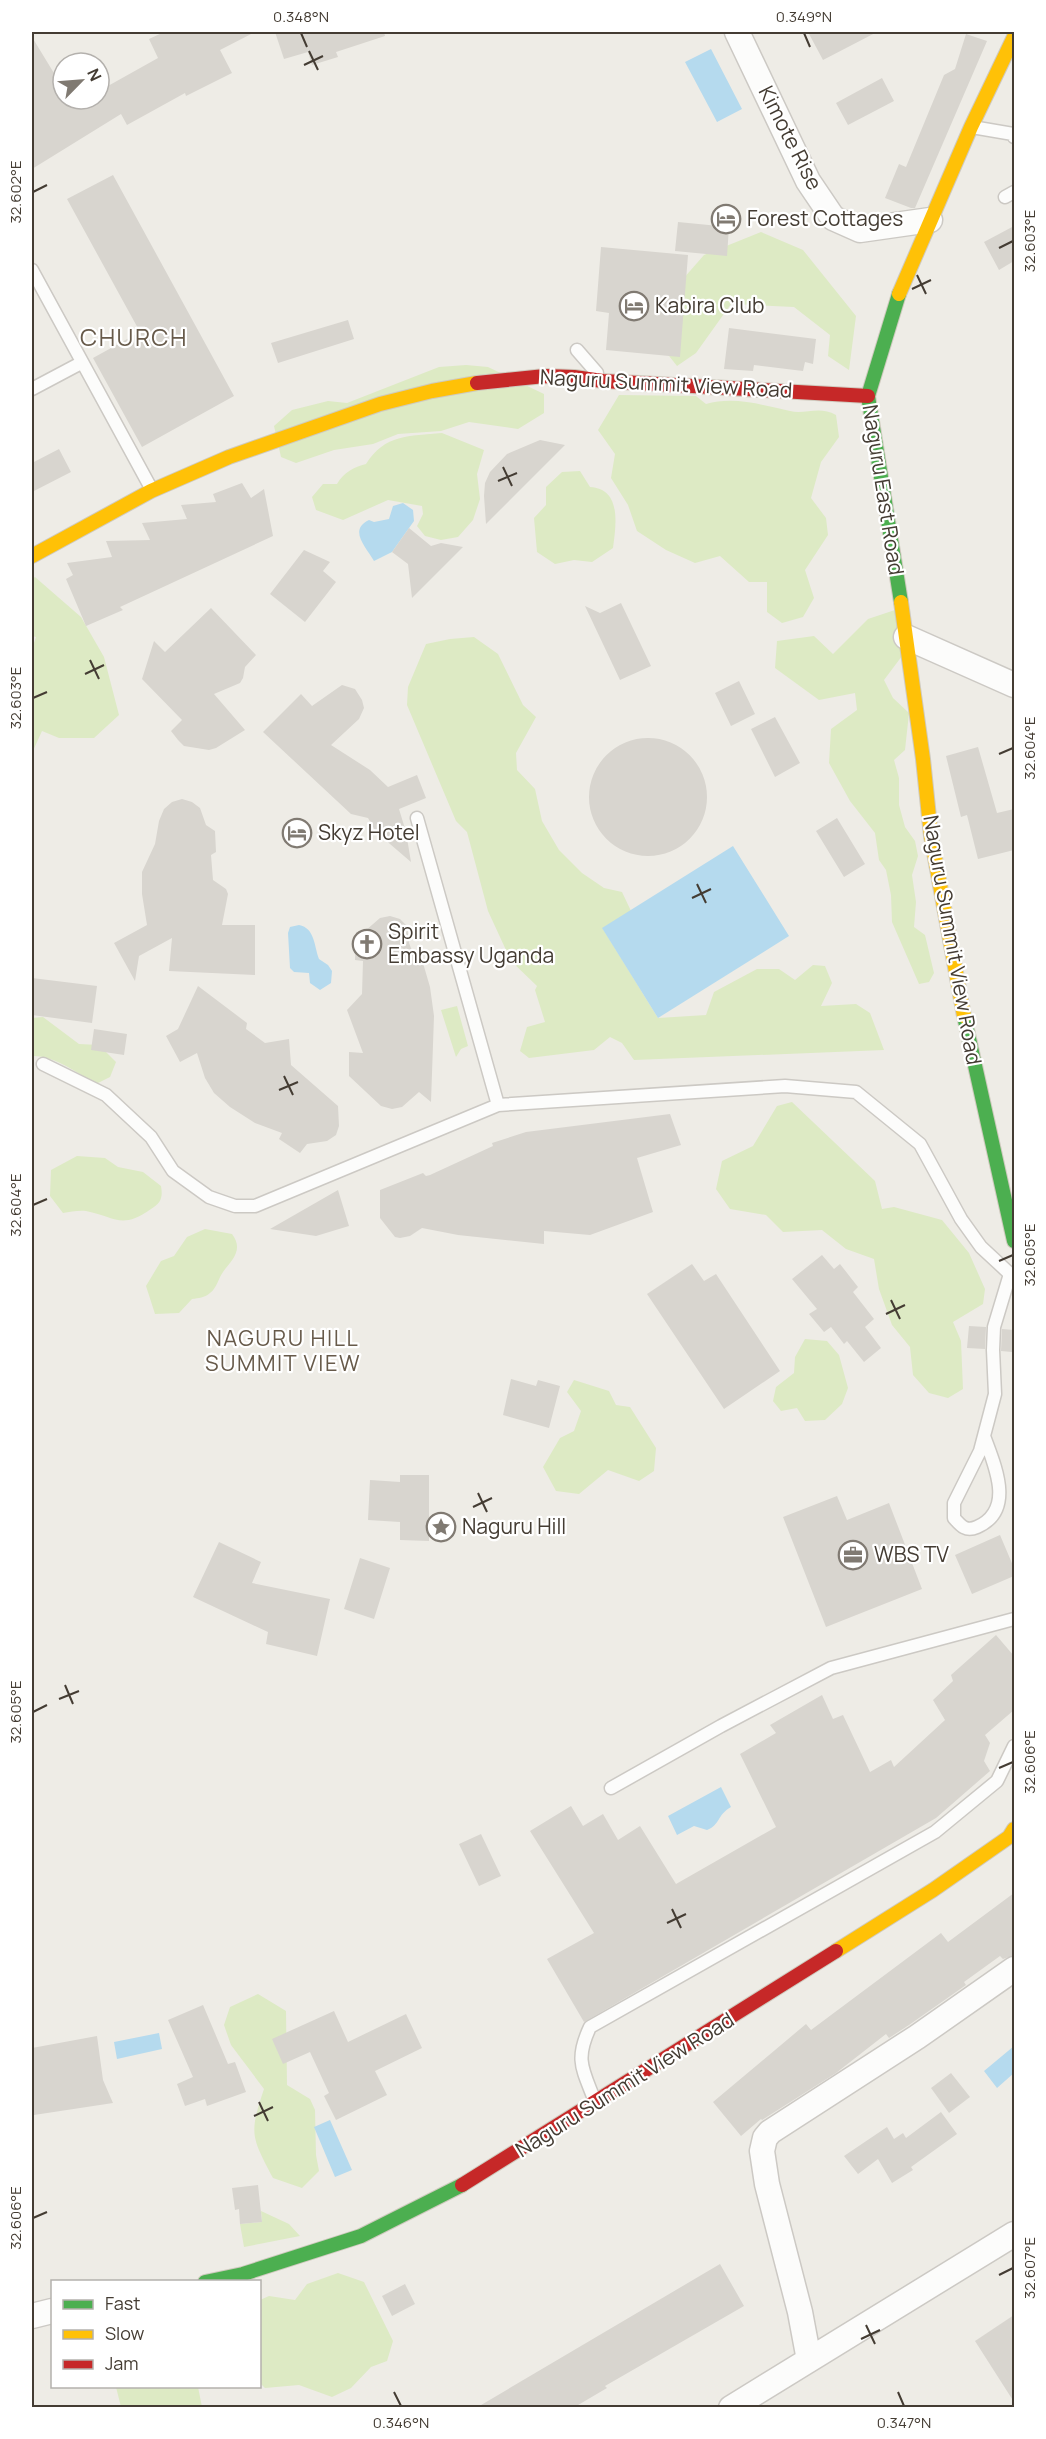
<svg xmlns="http://www.w3.org/2000/svg" width="1046" height="2439" viewBox="0 0 1046 2439" font-family="Manrope,sans-serif">
  <style>
    .green { fill: #ddeac4 }
    .water { fill: #b5daee }
    .building { fill: #d8d5cf }
    .lines { fill: none; stroke-linecap: round; stroke-linejoin: round }
    .lane-casing { stroke: #ccc9c4; stroke-width: 15 }
    .street-casing { stroke: #ccc9c4; stroke-width: 27 }
    .fast-casing { stroke: #cfcabe; stroke-width: 16 }
    .slow-casing { stroke: #cfcabe; stroke-width: 16 }
    .jam-casing { stroke: #cfcabe; stroke-width: 16 }
    .lane { stroke: #fcfcfb; stroke-width: 12 }
    .street { stroke: #fcfcfb; stroke-width: 24 }
    .fast { stroke: #4caf50; stroke-width: 14 }
    .slow { stroke: #ffc107; stroke-width: 14 }
    .jam { stroke: #c62828; stroke-width: 14 }
    .ticks { fill: none; stroke: #443c33; stroke-width: 2 }
    .labels { text-anchor: middle; stroke-width: 4.5; stroke-linejoin: round; paint-order: stroke }
    .street-label { font-size: 21px; fill: #443c33; stroke: #fff }
    .poi-label { font-size: 21px; fill: #443c33; stroke: #fff; text-anchor: start }
    .neighbourhood-label { font-size: 22px; letter-spacing: 1.5px; fill: #675a4a; stroke: #fff }
    .quarter-label { font-size: 24px; letter-spacing: 1.5px; fill: #675a4a; stroke: #fff }
    .neatline { fill: none; stroke: #443c33; stroke-width: 2 }
    .ticks-label { font-size: 15px; text-anchor: middle; fill: #443c33 }
  </style>
  <rect width="100%" height="100%" fill="#eeece6"/>
  <path class="green" d="M 761,232 L 803,250 L 856,316 L 849,370 L 828,356 L 830,335 L 794,307 L 731,304 L 696,353 L 677,366 L 658,342 L 662,303 L 704,255 Z
    M 466,365 L 488,367 L 544,394 L 544,413 L 518,429 L 469,422 L 441,431 L 398,434 L 373,444 L 334,450 L 296,463 L 281,457 L 274,426 L 292,410 L 328,401 L 347,403 L 439,367 Z
    M 619,395 L 696,396 L 706,404 C 734,396 762,405 790,411 C 805,415 819,405 836,415 L 839,437 L 821,462 L 811,498 L 826,518 L 828,535 L 805,570 L 814,598 L 803,617 L 782,623 L 767,612 L 767,582 L 749,582 L 720,556 L 695,563 L 666,550 L 637,531 L 628,505 L 611,478 L 615,454 L 598,430 Z
    M 442,433 L 484,450 L 477,474 L 480,499 L 473,520 L 458,537 L 441,540 L 425,536 L 417,526 L 423,514 L 422,506 L 388,500 L 343,520 L 316,510 L 312,497 L 323,484 L 337,484 C 344,472 354,467 366,464 C 385,434 409,436 442,433 Z
    M 580,471 L 590,487 C 622,489 616,525 613,548 L 592,562 L 574,560 L 555,564 L 537,552 L 534,518 L 546,505 L 546,487 L 562,472 Z
    M 35,577 L 81,617 L 104,657 L 119,715 L 94,738 L 59,738 L 42,731 L 32,753 L 32,649 L 36,637 L 32,636 L 32,579 Z
    M 895,610 L 902,656 L 884,680 L 893,698 L 909,713 L 905,750 L 894,760 L 899,778 L 899,805 L 905,827 L 915,841 L 918,856 L 912,875 L 916,902 L 914,927 L 925,935 L 934,973 L 929,982 L 919,984 L 892,922 L 891,895 L 886,870 L 879,860 L 875,833 L 850,801 L 829,763 L 831,729 L 857,710 L 855,693 L 819,700 L 775,668 L 777,641 L 814,636 L 833,654 L 868,619 Z
    M 474,637 L 498,654 L 523,705 L 536,717 L 516,753 L 517,770 L 535,789 L 542,821 L 559,850 L 582,873 L 604,888 L 622,892 L 631,911 L 603,929 L 658,1018 L 706,1015 L 714,992 L 757,969 L 779,969 L 795,980 L 813,965 L 825,966 L 832,983 L 821,1006 L 856,1004 L 870,1013 L 884,1050 L 634,1060 L 622,1043 L 610,1037 L 594,1050 L 529,1058 L 520,1051 L 527,1027 L 545,1022 L 535,990 L 537,986 L 511,961 L 488,911 L 467,832 L 456,821 L 407,705 L 408,687 L 426,644 L 450,639 Z
    M 457,1006 L 468,1046 L 461,1049 L 456,1057 L 441,1010 Z
    M 43,1017 L 79,1044 L 99,1045 L 116,1062 L 110,1077 L 96,1084 C 78,1073 53,1055 32,1056 L 32,1018 Z
    M 792,1102 L 875,1181 L 882,1209 L 894,1207 L 942,1220 L 969,1253 L 985,1289 L 983,1304 L 953,1322 L 961,1341 L 963,1389 L 948,1398 L 929,1393 L 913,1375 L 910,1347 L 892,1325 L 879,1289 L 874,1259 L 846,1249 L 822,1230 L 783,1232 L 766,1215 L 730,1209 L 716,1189 L 722,1161 L 753,1146 L 777,1106 Z
    M 77,1156 L 105,1158 L 118,1167 L 143,1172 L 161,1186 C 163,1198 161,1203 151,1209 C 121,1230 116,1217 86,1211 C 79,1210 70,1212 63,1213 L 50,1196 L 51,1170 Z
    M 205,1229 L 232,1234 C 244,1250 232,1260 223,1272 C 218,1279 217,1288 210,1293 C 204,1298 199,1298 192,1299 L 179,1313 L 155,1314 L 146,1286 L 161,1261 L 174,1256 L 187,1237 Z
    M 805,1339 L 827,1341 L 839,1355 L 848,1388 L 842,1404 L 825,1420 L 805,1421 L 797,1408 L 781,1411 L 773,1401 L 776,1387 L 794,1373 L 795,1357 Z
    M 574,1380 L 609,1391 L 616,1405 L 630,1407 L 656,1448 L 654,1471 L 639,1481 L 608,1470 L 579,1494 L 556,1491 L 543,1467 L 560,1438 L 574,1431 L 581,1411 L 567,1392 Z
    M 258,1994 L 286,2011 L 287,2085 L 310,2099 L 315,2110 L 316,2155 L 319,2171 L 302,2188 L 273,2178 C 251,2136 249,2134 264,2089 L 231,2045 L 224,2025 L 230,2007 Z
    M 261,2211 L 289,2224 L 300,2236 L 244,2247 L 240,2224 L 262,2222 Z
    M 338,2273 L 364,2282 L 393,2341 L 387,2361 L 371,2367 L 351,2388 L 332,2397 L 299,2385 L 265,2388 L 260,2383 L 260,2300 L 269,2296 L 295,2300 L 307,2284 Z
    M 116,2387 L 198,2387 L 202,2407 L 121,2407 Z"/>
  <path class="water" d="M 711,49 L 742,109 L 717,122 L 685,62 Z
    M 403,503 L 413,510 L 414,521 L 392,552 L 374,561 C 366,547 348,530 369,520 L 374,522 L 389,519 L 393,506 Z
    M 733,846 L 789,936 L 658,1018 L 602,928 Z
    M 299,925 C 315,928 314,946 319,959 L 328,965 L 332,971 L 331,983 L 320,990 L 310,983 L 309,973 L 294,972 L 290,968 L 288,933 L 290,927 Z
    M 721,1787 L 731,1807 C 717,1815 720,1825 707,1830 L 694,1826 L 677,1835 L 668,1816 Z
    M 159,2033 L 162,2049 L 117,2059 L 114,2042 Z
    M 1014,2046 L 1014,2073 L 997,2088 L 984,2071 Z
    M 330,2120 L 352,2170 L 335,2177 L 314,2127 Z"/>
  <path class="building" d="M 164,32 L 255,32 L 220,50 L 232,73 L 186,96 L 185,93 L 127,125 L 121,114 L 32,169 L 32,37 L 63,88 L 63,99 L 70,99 L 74,105 L 85,99 L 99,99 L 99,91 L 158,58 L 149,39 Z
    M 275,32 L 384,32 L 385,36 L 336,52 L 338,57 L 312,65 L 308,52 L 284,59 Z
    M 808,32 L 877,32 L 823,60 Z
    M 966,34 L 987,41 L 915,208 L 911,208 L 885,198 L 899,164 L 906,167 L 944,75 L 955,69 Z
    M 882,78 L 894,101 L 848,125 L 836,103 Z
    M 113,175 L 234,396 L 142,447 L 93,358 L 140,332 L 67,199 Z
    M 678,222 L 729,227 L 727,256 L 675,251 Z
    M 1014,226 L 1014,261 L 999,270 L 984,242 Z
    M 601,247 L 688,255 L 680,357 L 606,350 L 609,313 L 596,311 Z
    M 348,320 L 354,339 L 278,363 L 271,343 Z
    M 729,328 L 816,339 L 813,364 L 805,362 L 803,371 L 754,365 L 753,371 L 724,369 Z
    M 540,440 L 565,445 L 486,524 L 484,496 L 485,483 L 490,472 L 507,454 Z
    M 59,449 L 71,472 L 32,492 L 32,463 Z
    M 242,483 L 251,498 L 264,489 L 273,536 L 120,607 L 123,610 L 86,626 L 66,579 L 73,575 L 67,563 L 112,557 L 106,541 L 150,540 L 142,523 L 187,519 L 181,505 L 216,502 L 213,494 Z
    M 409,528 L 431,546 L 441,543 L 463,547 L 412,598 L 408,564 L 392,552 Z
    M 304,550 L 330,562 L 323,571 L 336,582 L 305,622 L 270,594 Z
    M 621,603 L 651,666 L 620,680 L 585,606 L 600,613 Z
    M 211,608 L 256,655 L 245,667 L 243,678 L 240,683 L 214,694 L 245,730 L 216,748 L 209,750 L 184,746 L 178,740 L 171,731 L 182,720 L 142,679 L 154,641 L 165,652 Z
    M 739,681 L 755,714 L 731,726 L 715,693 Z
    M 342,685 L 355,689 L 362,700 L 364,708 L 359,719 L 331,745 L 370,770 L 388,787 L 417,775 L 426,798 L 399,809 L 406,832 L 411,862 L 376,832 L 368,818 L 351,814 L 263,732 L 301,694 L 312,706 Z
    M 775,717 L 800,763 L 775,777 L 751,729 Z
    M589 797a59 59 0 1 1 118 0a59 59 0 1 1-118 0Z
    M 978,747 L 997,813 L 1014,809 L 1014,850 L 978,859 L 967,815 L 961,817 L 946,756 Z
    M 182,799 L 192,802 L 200,808 L 206,825 L 215,831 L 216,852 L 211,855 L 213,880 L 226,889 L 228,894 L 222,925 L 255,925 L 255,975 L 169,971 L 172,938 L 139,956 L 135,981 L 114,943 L 147,925 L 142,894 L 142,872 L 155,844 L 159,821 L 164,809 L 172,802 Z
    M 837,818 L 865,864 L 844,877 L 816,831 Z
    M 390,916 L 400,919 L 407,926 L 409,943 L 416,961 L 423,963 L 430,987 L 434,1016 L 431,1102 L 419,1092 L 402,1107 L 392,1109 L 381,1106 L 349,1076 L 349,1052 L 363,1053 L 347,1010 L 362,994 L 363,961 L 355,960 L 356,932 L 365,931 L 380,918 Z
    M 32,978 L 97,986 L 92,1023 L 32,1015 Z
    M 198,986 L 247,1023 L 246,1029 L 265,1043 L 289,1039 L 291,1065 L 338,1106 L 339,1126 L 336,1135 L 327,1141 L 307,1144 L 300,1153 L 279,1139 L 282,1133 L 255,1123 L 230,1107 L 214,1093 L 205,1078 L 197,1053 L 180,1062 L 166,1036 L 178,1029 Z
    M 94,1029 L 127,1034 L 124,1055 L 91,1050 Z
    M 670,1114 L 681,1145 L 637,1158 L 653,1212 L 590,1235 L 544,1231 L 544,1244 L 458,1235 L 422,1228 L 410,1236 L 400,1238 L 395,1237 L 380,1218 L 380,1190 L 423,1173 L 426,1176 L 430,1175 L 493,1146 L 492,1143 L 526,1132 Z
    M 338,1190 L 349,1226 L 316,1236 L 270,1229 Z
    M 822,1255 L 834,1269 L 840,1264 L 858,1287 L 853,1292 L 874,1319 L 865,1327 L 881,1348 L 864,1362 L 847,1341 L 844,1344 L 831,1327 L 824,1332 L 809,1314 L 817,1309 L 792,1279 Z
    M 692,1264 L 704,1281 L 716,1274 L 780,1371 L 724,1409 L 647,1294 Z
    M 969,1326 L 986,1327 L 985,1349 L 967,1348 Z
    M 1002,1329 L 1014,1330 L 1012,1352 L 1001,1351 Z
    M 511,1379 L 536,1386 L 538,1380 L 560,1386 L 549,1428 L 503,1415 Z
    M 400,1475 L 429,1475 L 429,1541 L 400,1540 L 400,1522 L 368,1520 L 370,1480 L 400,1482 Z
    M 837,1496 L 847,1520 L 889,1503 L 922,1589 L 826,1627 L 783,1517 Z
    M 1000,1535 L 1014,1568 L 1014,1576 L 972,1594 L 955,1555 Z
    M 219,1542 L 261,1562 L 252,1583 L 330,1599 L 317,1656 L 266,1644 L 268,1632 L 193,1597 Z
    M 360,1558 L 390,1568 L 374,1619 L 344,1609 Z
    M 996,1635 L 1014,1656 L 1014,1710 L 985,1735 L 990,1743 L 984,1761 L 990,1771 L 936,1818 L 584,2022 L 547,1959 L 594,1933 L 530,1831 L 571,1806 L 583,1826 L 603,1814 L 618,1840 L 640,1826 L 676,1884 L 776,1827 L 740,1754 L 776,1733 L 770,1725 L 822,1695 L 833,1719 L 843,1715 L 870,1772 L 891,1760 L 894,1767 L 945,1720 L 933,1700 L 953,1681 L 951,1675 Z
    M 481,1834 L 501,1876 L 479,1886 L 459,1844 Z
    M 1014,1893 L 1014,1955 L 1003,1959 L 1000,1956 L 964,1982 L 966,1985 L 909,2025 L 889,2038 L 886,2034 L 836,2073 L 762,2120 L 761,2119 L 741,2136 L 713,2102 L 806,2024 L 811,2030 L 941,1933 L 948,1942 Z
    M 203,2005 L 228,2064 L 235,2062 L 246,2092 L 207,2106 L 205,2099 L 185,2106 L 177,2084 L 193,2077 L 168,2020 Z
    M 334,2011 L 348,2042 L 406,2014 L 422,2048 L 375,2071 L 387,2095 L 336,2120 L 324,2096 L 329,2093 L 310,2052 L 283,2064 L 272,2039 Z
    M 97,2036 L 103,2080 L 113,2103 L 34,2115 L 32,2095 L 32,2048 Z
    M 951,2073 L 970,2097 L 949,2113 L 931,2088 Z
    M 941,2112 L 957,2134 L 911,2167 L 913,2170 L 892,2183 L 878,2159 L 858,2174 L 844,2156 L 887,2127 L 894,2139 L 903,2133 L 906,2138 Z
    M 258,2185 L 262,2222 L 240,2224 L 239,2209 L 235,2210 L 232,2188 Z
    M 720,2264 L 744,2306 L 605,2386 L 607,2388 L 573,2408 L 476,2408 Z
    M 405,2284 L 415,2304 L 392,2316 L 382,2296 Z
    M 1014,2315 L 1014,2402 L 975,2341 Z"/>
  <g class="lines">
    <g class="lane-casing">
      <path id="lane" d="M 972,127 L 1013,134 L 1014,137
        M 1005,197 L 1014,192
        M 32,270 L 152,490
        M 577,350 L 597,373
        M 32,389 L 81,363
        M 417,818 L 498,1105
        M 43,1064 L 106,1095 L 151,1137 L 173,1171 L 209,1197 L 235,1206 L 255,1206 L 498,1105 L 785,1086 L 856,1092 L 920,1144 L 961,1219 L 981,1247 L 1010,1274 L 1014,1273
        M 984,1436 C 994,1464 1016,1510 977,1527 C 966,1532 961,1526 954,1518 L 954,1503 L 980,1451 L 995,1394 L 993,1350 L 994,1327 L 1010,1274
        M 611,1788 L 721,1726 L 831,1668 L 1014,1619
        M 594,2099 C 582,2068 575,2059 590,2027 L 935,1832 L 997,1781 L 1014,1746"/>
    </g>
    <g class="street-casing">
      <path id="street" d="M 737,32 L 808,181 L 833,218 L 860,230 L 930,220
        M 906,637 L 1014,685
        M 32,2316 L 52,2311
        M 809,2360 L 800,2312 L 767,2184 L 762,2151 L 765,2138 L 770,2132 L 917,2037 L 1014,1969
        M 731,2408 L 1014,2234"/>
    </g>
    <g class="fast-casing">
      <path id="fast" d="M 899,294 L 868,396 L 901,602
        M 964,1016 L 1014,1241
        M 205,2282 L 243,2274 L 361,2236 L 462,2185"/>
    </g>
    <g class="slow-casing">
      <path id="slow" d="M 899,294 L 971,127 L 1014,37
        M 32,556 L 151,491 L 229,457 L 380,404 L 432,391 L 477,383
        M 901,602 L 923,759 L 931,836 L 964,1016
        M 836,1951 L 933,1890 L 1009,1837 L 1014,1829"/>
    </g>
    <g class="jam-casing">
      <path id="jam" d="M 477,383 L 545,376 L 574,377 L 603,381 L 868,396
        M 462,2185 L 836,1951"/>
    </g>
    <use href="#lane" class="lane"/>
    <use href="#street" class="street"/>
    <use href="#fast" class="fast"/>
    <use href="#slow" class="slow"/>
    <use href="#jam" class="jam"/>
  </g>
  <path class="ticks" d="M 301,33 L 307,47M 804,33 L 810,47M 309,51 L 318,70M 304,65 L 323,56M 33,192 L 47,185M 999,248 L 1013,241M 917,275 L 926,294M 912,289 L 931,280M 503,467 L 512,486M 498,481 L 517,473M 90,660 L 99,679M 85,674 L 104,665M 33,698 L 47,692M 999,754 L 1013,748M 697,884 L 706,903M 692,898 L 711,889M 284,1076 L 293,1095M 279,1090 L 298,1082M 33,1205 L 47,1199M 999,1261 L 1013,1255M 891,1300 L 900,1319M 886,1314 L 905,1305M 478,1493 L 487,1512M 473,1507 L 492,1498M 65,1685 L 73,1704M 59,1699 L 79,1691M 33,1712 L 47,1705M 999,1768 L 1013,1762M 672,1909 L 681,1928M 667,1923 L 686,1914M 259,2102 L 268,2121M 254,2116 L 273,2107M 33,2218 L 47,2212M 999,2275 L 1013,2268M 866,2325 L 875,2344M 861,2339 L 880,2330M 394,2392 L 401,2406M 898,2392 L 904,2406"/>
  <defs>
    <g id="hotel-ring" transform="scale(1.5)"><circle r="9.5" fill="#fff" stroke="#807a72" stroke-width="1.5"/><path d="M-6-4.5h1.5V1H6V5H4.5V3h-9V5H-6ZM-4 0a1.8 1.8 0 1 1 3.6 0ZM.5 0V-2.5h3Q6-2.5 6 0Z" fill="#807a72"/></g>
    <g id="church-ring" transform="scale(1.5)"><circle r="9.5" fill="#fff" stroke="#807a72" stroke-width="1.5"/><path d="M-1.2-6h2.4v3.5h3.3v2.4h-3.3V6h-2.4V-.1h-3.3v-2.4h3.3Z" fill="#807a72"/></g>
    <g id="sight-ring" transform="scale(1.5)"><circle r="9.5" fill="#fff" stroke="#807a72" stroke-width="1.5"/><path d="M0-6L1.8-2.2L6-1.7L2.9 1.2L3.7 5.4L0 3.3L-3.7 5.4L-2.9 1.2L-6-1.7L-1.8-2.2Z" fill="#807a72"/></g>
    <g id="office-ring" transform="scale(1.5)"><circle r="9.5" fill="#fff" stroke="#807a72" stroke-width="1.5"/><path d="M-6-3h4V-5.5h4V-3h4V5H-6ZM-1-4.5V-3h2v-1.5ZM-6 0V1H6V0Z" fill="#807a72"/></g>
  </defs>
  <g fill-rule="evenodd">
    <use href="#hotel-ring" x="726" y="219"/>
    <use href="#hotel-ring" x="634" y="306"/>
    <use href="#hotel-ring" x="297" y="833"/>
    <use href="#church-ring" x="367" y="944"/>
    <use href="#sight-ring" x="441" y="1527"/>
    <use href="#office-ring" x="853" y="1555"/>
  </g>
  <g class="labels">
    <g class="street-label">
      <text transform="translate(790 138) rotate(63)" y="7">Kimote Rise</text>
      <text transform="translate(666 384) rotate(3)" y="7">Naguru Summit View Road</text>
      <text transform="translate(883 490) rotate(81)" y="7">Naguru East Road</text>
      <text transform="translate(952 940) rotate(80)" y="7">Naguru Summit View Road</text>
      <text transform="translate(625 2085) rotate(-32)" y="7">Naguru Summit View Road</text>
    </g>
    <g class="poi-label">
      <text x="747" y="226">Forest Cottages</text>
      <text x="655" y="313">Kabira Club</text>
      <text x="318" y="840">Skyz Hotel</text>
      <text x="388" y="939">Spirit<tspan x="388" dy="24">Embassy Uganda</tspan></text>
      <text x="462" y="1534">Naguru Hill</text>
      <text x="874" y="1562">WBS TV</text>
    </g>
    <g class="neighbourhood-label">
      <text x="283" y="1346">NAGURU HILL<tspan x="283" dy="25">SUMMIT VIEW</tspan></text>
    </g>
    <g class="quarter-label">
      <text x="134" y="346">CHURCH</text>
    </g>
  </g>
  <rect width="1046" height="2439" fill="none" stroke="#ffffff" stroke-width="66"/>
  <rect x="51" y="2280" width="210" height="108" fill="#ffffff" stroke="#b4b1ad" stroke-width="1.5"/>
  <rect x="63" y="2300" width="30" height="9" fill="#4caf50" stroke="#b4b1ad" stroke-width="1.5"/>
  <text x="105" y="2310" font-size="18" fill="#443c33">Fast</text>
  <rect x="63" y="2330" width="30" height="9" fill="#ffc107" stroke="#b4b1ad" stroke-width="1.5"/>
  <text x="105" y="2340" font-size="18" fill="#443c33">Slow</text>
  <rect x="63" y="2360" width="30" height="9" fill="#c62828" stroke="#b4b1ad" stroke-width="1.5"/>
  <text x="105" y="2370" font-size="18" fill="#443c33">Jam</text>
  <g transform="translate(81 81) rotate(65)"><circle r="28" fill="#ffffff" stroke="#b4b1ad" stroke-width="1.5"/>
  <path d="M0-4.5L10 22L0 15L-10 22Z" fill="#807a72"/>
  <text y="-9" font-size="16" font-weight="bold" text-anchor="middle" fill="#443c33">N</text>
  </g>
  <rect x="33" y="33" width="980" height="2373" class="neatline"/>
  <g class="ticks-label">
    <text x="301" y="22">0.348°N</text>
    <text x="804" y="22">0.349°N</text>
    <text transform="translate(16 192) rotate(-90)" y="5">32.602°E</text>
    <text transform="translate(1030 241) rotate(-90)" y="5">32.603°E</text>
    <text transform="translate(16 698) rotate(-90)" y="5">32.603°E</text>
    <text transform="translate(1030 748) rotate(-90)" y="5">32.604°E</text>
    <text transform="translate(16 1205) rotate(-90)" y="5">32.604°E</text>
    <text transform="translate(1030 1255) rotate(-90)" y="5">32.605°E</text>
    <text transform="translate(16 1712) rotate(-90)" y="5">32.605°E</text>
    <text transform="translate(1030 1762) rotate(-90)" y="5">32.606°E</text>
    <text transform="translate(16 2218) rotate(-90)" y="5">32.606°E</text>
    <text transform="translate(1030 2268) rotate(-90)" y="5">32.607°E</text>
    <text x="401" y="2428">0.346°N</text>
    <text x="904" y="2428">0.347°N</text>
  </g>
</svg>
